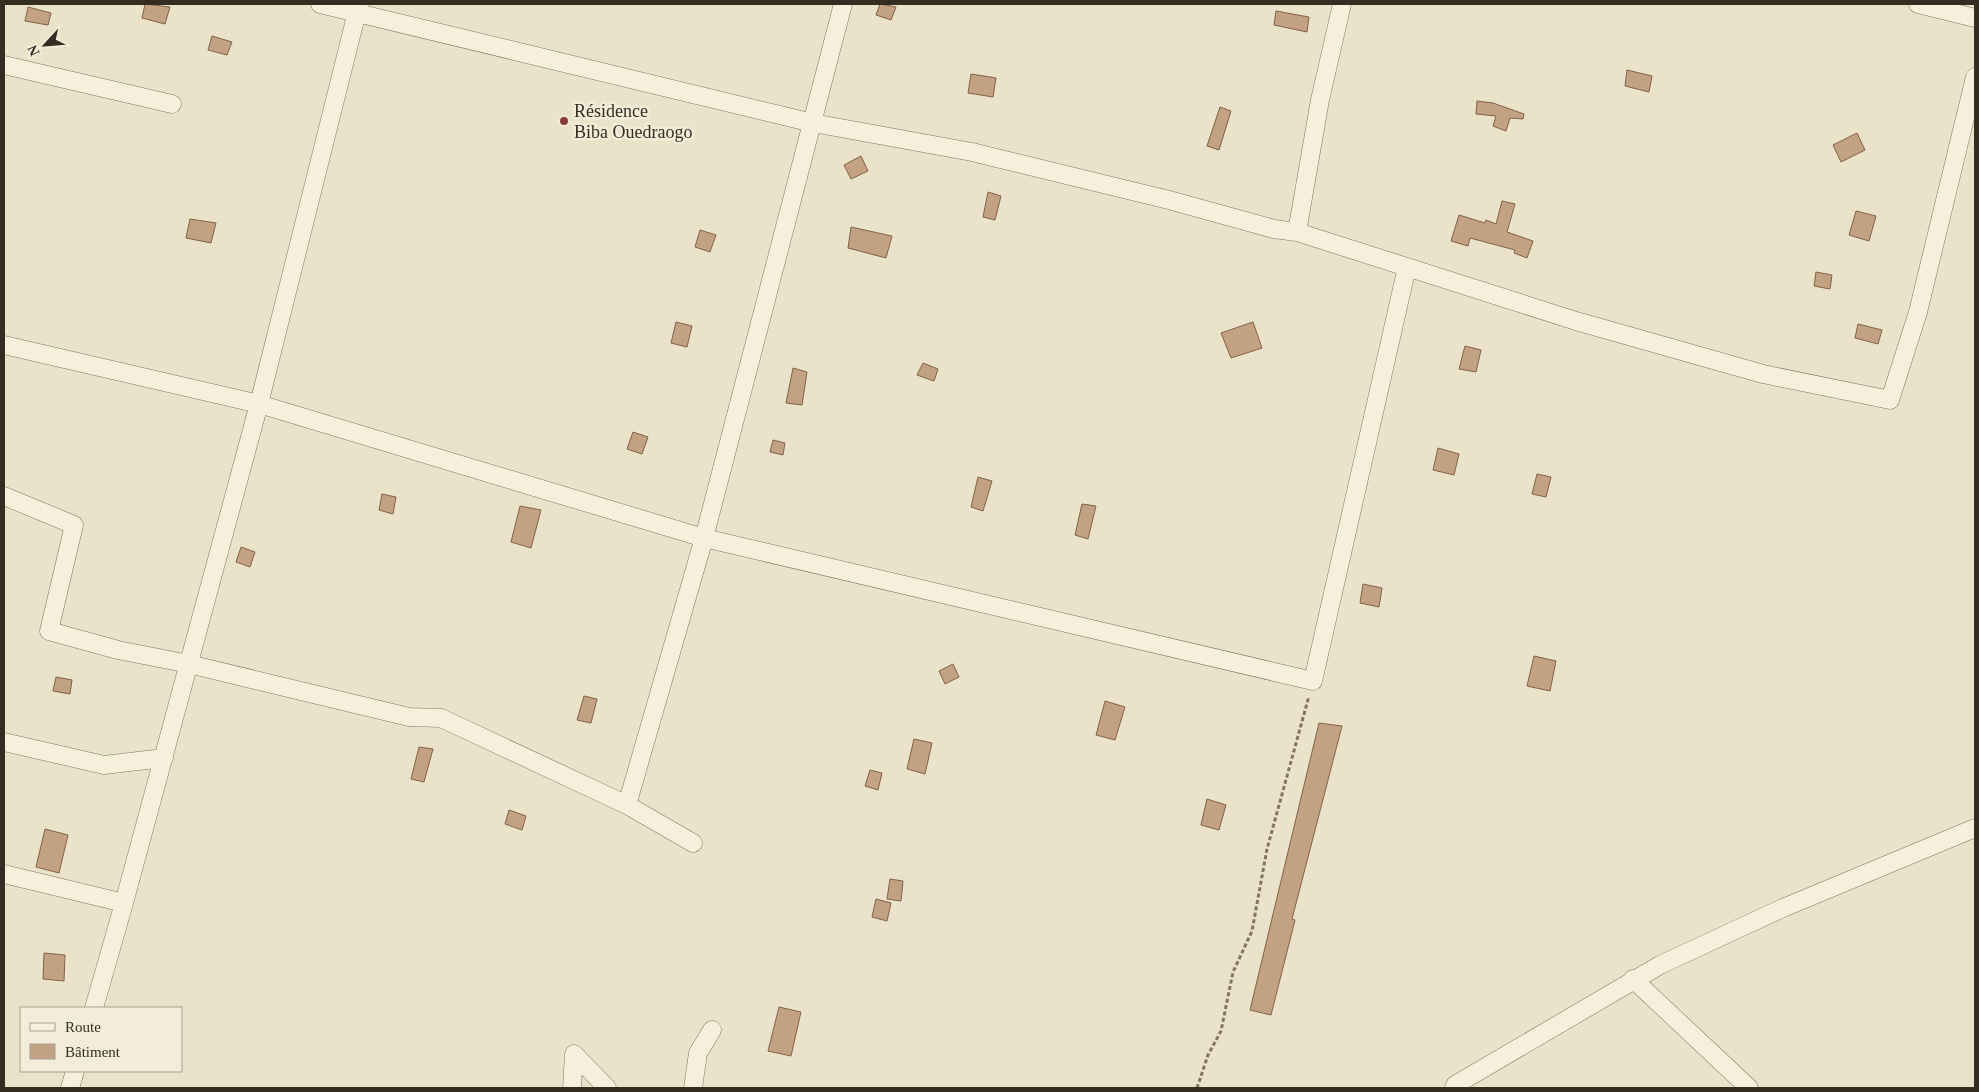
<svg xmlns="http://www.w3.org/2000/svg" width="1979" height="1092" viewBox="0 0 1979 1092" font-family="'Times New Roman',serif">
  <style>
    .building { fill: #c3a284; stroke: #806249 }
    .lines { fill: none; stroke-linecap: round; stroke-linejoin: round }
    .minor-casing { stroke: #847560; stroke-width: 19 }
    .path { stroke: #847560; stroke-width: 3; stroke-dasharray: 4 2.5; stroke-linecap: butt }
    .minor { stroke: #f5efdc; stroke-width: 18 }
    .poi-dot { fill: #8c3b37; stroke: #f2ecd8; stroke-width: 2 }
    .labels { text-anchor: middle; stroke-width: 5; stroke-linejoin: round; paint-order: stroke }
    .poi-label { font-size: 18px; fill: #362d22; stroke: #f2ecd8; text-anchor: start }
  </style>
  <rect width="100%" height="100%" fill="#eae2c9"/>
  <path class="building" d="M 145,4 L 170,7 L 165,24 L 142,18 Z
    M 880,4 L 896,7 L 891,20 L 876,15 Z
    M 28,7 L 51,13 L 48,25 L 25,21 Z
    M 1276,11 L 1309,17 L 1307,32 L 1274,25 Z
    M 212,36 L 232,42 L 227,55 L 208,50 Z
    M 1627,70 L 1652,76 L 1649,92 L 1625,86 Z
    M 971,74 L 996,78 L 993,97 L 968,93 Z
    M 1477,101 L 1493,103 L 1524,114 L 1523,119 L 1510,118 L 1506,131 L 1493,126 L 1496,116 L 1476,114 Z
    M 1220,107 L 1231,111 L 1219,150 L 1207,146 Z
    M 1857,133 L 1865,150 L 1841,162 L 1833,145 Z
    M 861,156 L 868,171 L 851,179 L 844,165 Z
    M 988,192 L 1001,196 L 995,220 L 983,217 Z
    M 1502,201 L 1515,204 L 1507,232 L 1533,241 L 1527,258 L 1514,253 L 1515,250 L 1470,238 L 1468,246 L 1451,241 L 1459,215 L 1485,223 L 1486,220 L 1496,224 Z
    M 1856,211 L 1876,216 L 1869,241 L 1849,235 Z
    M 190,219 L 216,223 L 211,243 L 186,238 Z
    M 851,227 L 892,236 L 886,258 L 848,248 Z
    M 700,230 L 716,235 L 710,252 L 695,247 Z
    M 1816,272 L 1832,275 L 1830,289 L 1814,286 Z
    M 676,322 L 692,326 L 687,347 L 671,343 Z
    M 1253,322 L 1262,348 L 1231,358 L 1221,333 Z
    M 1858,324 L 1882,330 L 1878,344 L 1855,338 Z
    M 1465,346 L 1481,350 L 1476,372 L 1459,369 Z
    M 923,363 L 938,369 L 934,381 L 917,375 Z
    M 793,368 L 807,372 L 802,405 L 786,403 Z
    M 633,432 L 648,437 L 642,454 L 627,449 Z
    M 773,440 L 785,443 L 783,455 L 770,452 Z
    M 1438,448 L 1459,454 L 1454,475 L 1433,470 Z
    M 1537,474 L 1551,477 L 1546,497 L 1532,494 Z
    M 978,477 L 992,481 L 983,511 L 971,507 Z
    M 382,494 L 396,497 L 393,514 L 379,510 Z
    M 1082,504 L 1096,506 L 1088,539 L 1075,535 Z
    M 520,506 L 541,510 L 531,548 L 511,542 Z
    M 241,547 L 255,552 L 250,567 L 236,562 Z
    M 1363,584 L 1382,588 L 1379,607 L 1360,603 Z
    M 1534,656 L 1556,661 L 1550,691 L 1527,686 Z
    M 953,664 L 959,677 L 945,684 L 939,671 Z
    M 56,677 L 72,680 L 70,694 L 53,691 Z
    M 584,696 L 597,699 L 591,723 L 577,720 Z
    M 1105,701 L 1125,707 L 1115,740 L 1096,735 Z
    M 1319,723 L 1342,726 L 1292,919 L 1295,920 L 1271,1015 L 1250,1010 Z
    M 914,739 L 932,743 L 925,774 L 907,769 Z
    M 419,747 L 433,749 L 424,782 L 411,779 Z
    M 870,770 L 882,773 L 878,790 L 865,786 Z
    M 1207,799 L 1226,805 L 1219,830 L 1201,825 Z
    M 509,810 L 526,816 L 522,830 L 505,824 Z
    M 45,829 L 68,835 L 59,873 L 36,867 Z
    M 890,879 L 903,881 L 901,901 L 887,899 Z
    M 876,899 L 891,903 L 887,921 L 872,917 Z
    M 44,953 L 65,955 L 64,981 L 43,979 Z
    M 779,1007 L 801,1012 L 791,1056 L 768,1051 Z"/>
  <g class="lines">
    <g class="minor-casing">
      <path id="minor" d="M 320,4 L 813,123 L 972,152 L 1169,200 L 1274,229 L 1297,232 L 1576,321 L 1763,374 L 1890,400 L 1918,312 L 1975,77
        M 1918,4 L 1975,18
        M 4,65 L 172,104
        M 1297,232 L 1320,100 L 1342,4
        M 4,345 L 259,404 L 704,538 L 1313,681 L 1407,267
        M 4,496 L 74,525 L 49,631 L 118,650 L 189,664 L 409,717 L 441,718 L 627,805 L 693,843
        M 4,742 L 104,765 L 164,758
        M 627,805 L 704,538 L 843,4
        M 4,874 L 124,903
        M 1633,979 L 1749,1088
        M 94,1008 L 124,903 L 259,404 L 359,4
        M 574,1054 L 607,1088
        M 70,1088 L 75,1071
        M 572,1088 L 574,1054
        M 693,1088 L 698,1053 L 712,1030
        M 1454,1088 L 1455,1085 L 1660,965 L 1783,908 L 1975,828"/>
    </g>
    <path class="path" d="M 1197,1088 L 1208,1055 L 1221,1031 L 1233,972 L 1252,931 L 1267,849 L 1309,696"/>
    <use href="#minor" class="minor"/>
  </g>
  <circle class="poi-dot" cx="564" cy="121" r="5"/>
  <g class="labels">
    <g class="poi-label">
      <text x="574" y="117">Résidence<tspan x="574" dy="21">Biba Ouedraogo</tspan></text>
    </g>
  </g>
  <rect width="1979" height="1092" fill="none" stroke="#362d22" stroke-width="10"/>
  <rect x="20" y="1007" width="162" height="65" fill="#f2ecd8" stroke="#a7a08f"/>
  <rect x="30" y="1023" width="25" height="8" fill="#f5efdc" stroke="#a7a08f"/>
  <text x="65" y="1032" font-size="15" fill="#362d22">Route</text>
  <rect x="30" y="1044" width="25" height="15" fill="#c3a284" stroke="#a7a08f"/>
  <text x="65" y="1057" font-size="15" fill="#362d22">Bâtiment</text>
  <g transform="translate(45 45) rotate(244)" stroke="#f2ecd8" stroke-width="4" paint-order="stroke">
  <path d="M0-4L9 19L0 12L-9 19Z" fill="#362d22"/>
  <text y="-8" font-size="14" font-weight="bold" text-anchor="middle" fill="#362d22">N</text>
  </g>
</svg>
